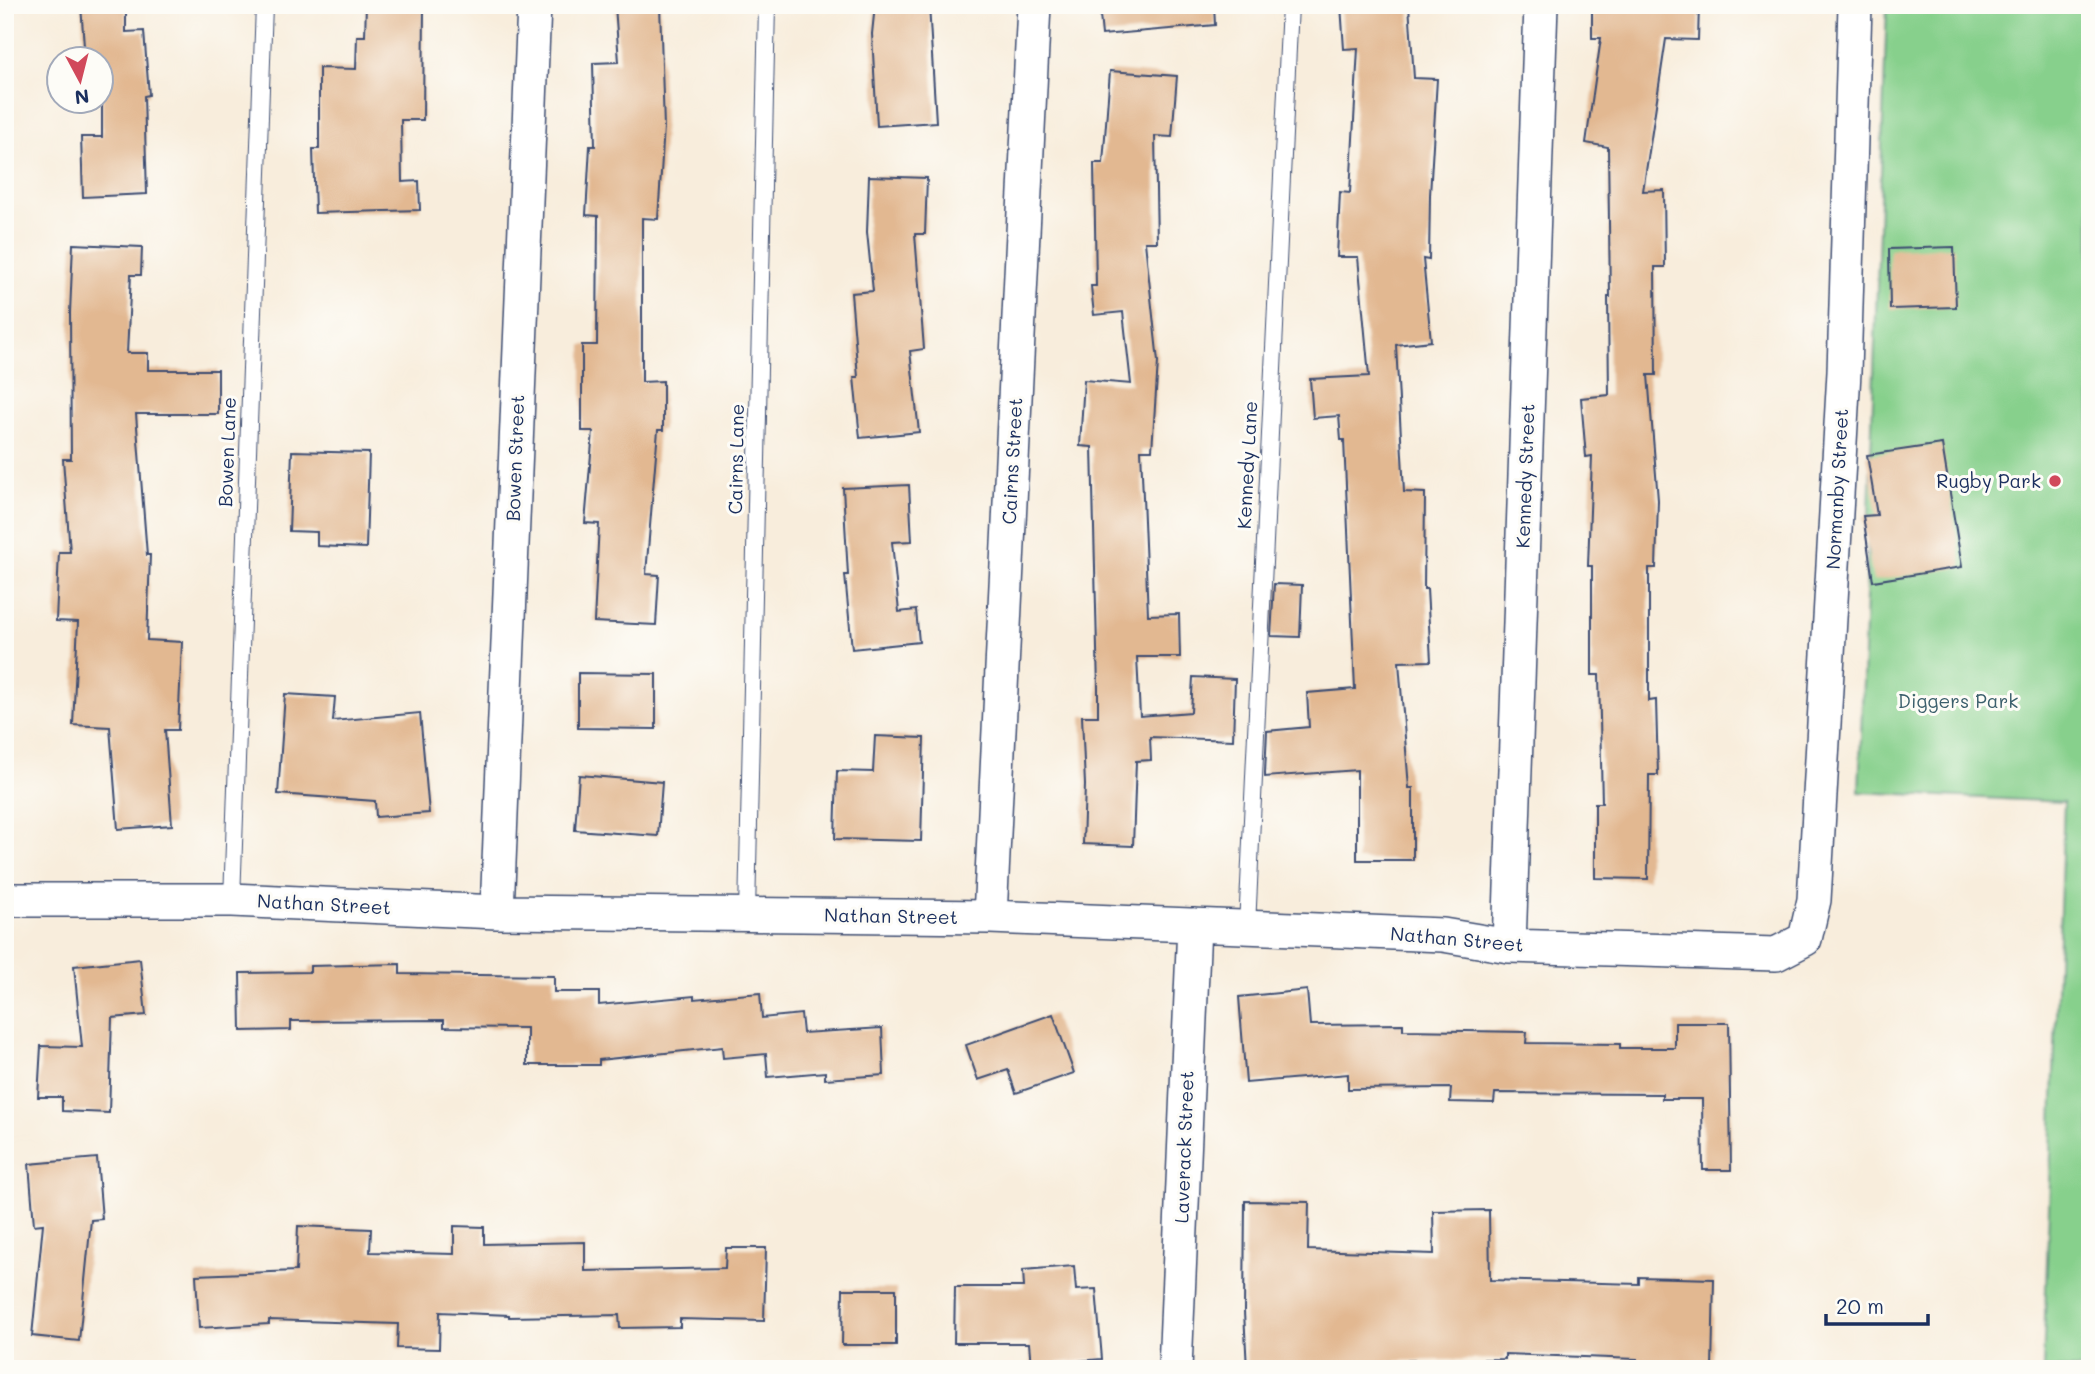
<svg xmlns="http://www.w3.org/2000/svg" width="2095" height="1374" viewBox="0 0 2095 1374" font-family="Mali,sans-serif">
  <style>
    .green { fill: #87d08c; stroke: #518075; stroke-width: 2 }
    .building { fill: #e2b891 }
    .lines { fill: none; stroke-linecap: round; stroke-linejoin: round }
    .service-casing { stroke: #3c4c71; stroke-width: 18 }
    .minor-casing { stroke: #3c4c71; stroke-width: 36 }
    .service { stroke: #fff; stroke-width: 16 }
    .minor { stroke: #fff; stroke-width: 33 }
    .poi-dot { fill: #d1495b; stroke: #fdfcf7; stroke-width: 2.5 }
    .labels { text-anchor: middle; stroke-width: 6; stroke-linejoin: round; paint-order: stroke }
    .street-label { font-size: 19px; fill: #1b2f5e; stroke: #fdfcf7 }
    .poi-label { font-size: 19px; fill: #1b2f5e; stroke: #fdfcf7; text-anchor: end }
    .park-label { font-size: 19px; fill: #3b5f6c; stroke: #fdfcf7 }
  </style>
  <rect width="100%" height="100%" fill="#fdfcf7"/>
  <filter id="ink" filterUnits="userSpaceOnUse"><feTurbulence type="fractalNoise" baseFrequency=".0143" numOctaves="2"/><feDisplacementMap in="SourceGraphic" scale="14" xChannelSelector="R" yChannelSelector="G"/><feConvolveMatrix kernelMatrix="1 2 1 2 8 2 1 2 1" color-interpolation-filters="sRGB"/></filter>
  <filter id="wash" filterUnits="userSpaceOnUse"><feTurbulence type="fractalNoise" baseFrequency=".00686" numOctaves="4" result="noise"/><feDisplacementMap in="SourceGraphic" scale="28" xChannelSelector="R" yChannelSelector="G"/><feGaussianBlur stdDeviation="1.57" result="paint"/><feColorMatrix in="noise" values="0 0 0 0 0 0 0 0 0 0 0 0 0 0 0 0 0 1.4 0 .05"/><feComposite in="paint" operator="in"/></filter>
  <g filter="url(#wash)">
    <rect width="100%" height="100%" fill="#f8eddc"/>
    <path class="green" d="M 1887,5 L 2090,5 L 2090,1369 L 2043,1369 L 2064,802 L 1859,792 Z"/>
    <g id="blocks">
      <path class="building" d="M 81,5 L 126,5 L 126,32 L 144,31 L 149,95 L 144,96 L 147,194 L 83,197 L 81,137 L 102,137 L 102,60 L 85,60 Z
        M 366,5 L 424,5 L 423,120 L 401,120 L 402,182 L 419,181 L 420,210 L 315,213 L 313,149 L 319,149 L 319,68 L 356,69 L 357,36 L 365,36 Z
        M 615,5 L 660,5 L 664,127 L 658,219 L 642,218 L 642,382 L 663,381 L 663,430 L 658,430 L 646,574 L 659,575 L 656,625 L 594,622 L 599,524 L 585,523 L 593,431 L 582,431 L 582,345 L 597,345 L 598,216 L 586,215 L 590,146 L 595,146 L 593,63 L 619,62 Z
        M 875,5 L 929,5 L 936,122 L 877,126 L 872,34 Z
        M 1099,5 L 1214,5 L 1215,25 L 1102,35 Z
        M 1341,5 L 1409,5 L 1414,78 L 1437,79 L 1430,195 L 1429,260 L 1423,259 L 1431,341 L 1396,345 L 1404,492 L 1425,493 L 1424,589 L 1427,589 L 1431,661 L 1399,662 L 1409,788 L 1413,788 L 1413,860 L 1357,860 L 1357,770 L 1265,777 L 1265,773 L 1267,731 L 1309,727 L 1307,693 L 1355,689 L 1344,440 L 1341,440 L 1339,416 L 1313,418 L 1310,379 L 1369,376 L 1358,257 L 1337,257 L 1340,192 L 1350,193 L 1358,48 L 1344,49 Z
        M 1592,5 L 1699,5 L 1698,40 L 1666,39 L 1643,191 L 1664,190 L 1665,267 L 1655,267 L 1656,375 L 1648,375 L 1658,500 L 1656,568 L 1649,568 L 1649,701 L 1656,700 L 1658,775 L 1649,775 L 1648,879 L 1595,878 L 1595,803 L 1602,803 L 1599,675 L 1592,675 L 1592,566 L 1588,566 L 1592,456 L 1586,457 L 1581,398 L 1609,395 L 1608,297 L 1610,297 L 1608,147 L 1586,143 L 1601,38 L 1592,38 Z
        M 1110,71 L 1177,76 L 1172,137 L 1155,136 L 1157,242 L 1145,242 L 1158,362 L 1152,450 L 1141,450 L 1148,615 L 1179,614 L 1180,657 L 1137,657 L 1140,716 L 1191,712 L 1193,677 L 1235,679 L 1233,740 L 1150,737 L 1151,760 L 1136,761 L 1133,846 L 1083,844 L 1085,785 L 1082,716 L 1098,716 L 1098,688 L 1092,447 L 1080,446 L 1084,380 L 1131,384 L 1123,312 L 1094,315 L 1091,286 L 1096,286 L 1094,163 L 1103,163 Z
        M 869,176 L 927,178 L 925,234 L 915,234 L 924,349 L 910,351 L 919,432 L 860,438 L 854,377 L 858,377 L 851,293 L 873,291 L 867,232 Z
        M 73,244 L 142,247 L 141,275 L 131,275 L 127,353 L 148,353 L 148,370 L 218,370 L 218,414 L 136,414 L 147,555 L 150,555 L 147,640 L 182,642 L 178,730 L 165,730 L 172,825 L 118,829 L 110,727 L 73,725 L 78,622 L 56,621 L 59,552 L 70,552 L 63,459 L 71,459 L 70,313 Z
        M 1954,247 L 1956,307 L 1890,309 L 1889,249 Z
        M 1942,444 L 1962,567 L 1873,581 L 1863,516 L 1877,515 L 1867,455 Z
        M 292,451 L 369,453 L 366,548 L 317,546 L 317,532 L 289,531 Z
        M 909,485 L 912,541 L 892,542 L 899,612 L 916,610 L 919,642 L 852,649 L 845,575 L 848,575 L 843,488 Z
        M 1274,584 L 1302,585 L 1300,637 L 1271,636 Z
        M 578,673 L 656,674 L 656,729 L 578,728 Z
        M 285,694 L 335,697 L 333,721 L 420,713 L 429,813 L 376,817 L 375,801 L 278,794 Z
        M 875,736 L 924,738 L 921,841 L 835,839 L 837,771 L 873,772 Z
        M 579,775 L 662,782 L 658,836 L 575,830 Z
        M 140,959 L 146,1015 L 112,1018 L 109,1113 L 62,1111 L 62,1097 L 38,1097 L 41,1046 L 82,1047 L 74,966 Z
        M 400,964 L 400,974 L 554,976 L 554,992 L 599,992 L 599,1005 L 694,996 L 694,999 L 760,993 L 762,1018 L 801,1014 L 803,1033 L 882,1028 L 884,1075 L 825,1079 L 825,1072 L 768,1077 L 766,1054 L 723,1058 L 722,1047 L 599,1060 L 599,1065 L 527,1065 L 527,1028 L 444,1027 L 444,1020 L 291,1021 L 291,1030 L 241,1031 L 240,973 L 310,972 L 310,966 Z
        M 1307,990 L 1310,1025 L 1403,1024 L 1403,1030 L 1527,1032 L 1526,1043 L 1620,1044 L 1620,1048 L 1675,1048 L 1675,1023 L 1729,1023 L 1731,1170 L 1703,1170 L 1702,1099 L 1662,1099 L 1662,1094 L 1495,1093 L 1494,1103 L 1450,1102 L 1451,1088 L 1348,1089 L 1348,1074 L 1246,1083 L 1239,997 Z
        M 1053,1014 L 1074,1073 L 1016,1093 L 1008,1070 L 978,1080 L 966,1045 Z
        M 97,1158 L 102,1219 L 91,1220 L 79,1341 L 32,1336 L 43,1224 L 34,1225 L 29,1164 Z
        M 1245,1201 L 1309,1202 L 1308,1250 L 1434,1254 L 1433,1211 L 1489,1210 L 1490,1280 L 1639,1284 L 1639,1277 L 1714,1279 L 1712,1369 L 1637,1369 L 1637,1359 L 1505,1354 L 1505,1359 L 1387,1361 L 1387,1369 L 1247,1369 L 1244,1312 Z
        M 298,1226 L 371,1229 L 370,1252 L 454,1254 L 454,1226 L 484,1227 L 484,1244 L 585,1242 L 585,1271 L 725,1268 L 726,1248 L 766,1248 L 764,1321 L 680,1319 L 680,1327 L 620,1328 L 619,1315 L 509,1317 L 509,1315 L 440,1312 L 439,1349 L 397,1348 L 398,1324 L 269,1320 L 269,1324 L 199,1328 L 196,1275 L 296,1271 Z
        M 1074,1266 L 1076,1290 L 1096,1289 L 1102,1359 L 1031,1365 L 1029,1343 L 954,1343 L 955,1287 L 1024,1287 L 1023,1270 Z
        M 843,1289 L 896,1289 L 896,1345 L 842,1345 Z"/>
    </g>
  </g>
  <g filter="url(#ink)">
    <use href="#blocks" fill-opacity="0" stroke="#3c4c71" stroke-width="2"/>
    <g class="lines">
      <g class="service-casing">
        <path id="service" d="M 232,900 L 264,5
          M 747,914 L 767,5
          M 1247,927 L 1290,5"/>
      </g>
      <g class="minor-casing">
        <path id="minor" d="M 5,900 L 232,900 L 497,912 L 990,917 L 1443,935 L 1509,946 L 1776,954 L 1805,939 L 1814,900 L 1844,372 L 1855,5
          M 497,912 L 534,5
          M 990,917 L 1034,5
          M 1509,946 L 1541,5
          M 1175,1369 L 1194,925"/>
      </g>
      <use href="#service" class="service"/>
      <use href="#minor" class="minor"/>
    </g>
  </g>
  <circle class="poi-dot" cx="2055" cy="481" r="7"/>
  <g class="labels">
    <g class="street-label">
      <text transform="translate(227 452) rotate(-88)" y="7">Bowen Lane</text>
      <text transform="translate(515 458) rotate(-88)" y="7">Bowen Street</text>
      <text transform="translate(736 459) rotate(-89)" y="7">Cairns Lane</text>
      <text transform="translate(1012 461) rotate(-87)" y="7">Cairns Street</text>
      <text transform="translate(1247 465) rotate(-87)" y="7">Kennedy Lane</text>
      <text transform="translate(1525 476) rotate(-88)" y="7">Kennedy Street</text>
      <text transform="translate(1837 489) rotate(-87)" y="7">Normanby Street</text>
      <text transform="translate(324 904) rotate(3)" y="7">Nathan Street</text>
      <text transform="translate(891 916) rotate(1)" y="7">Nathan Street</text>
      <text transform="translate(1457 939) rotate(5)" y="7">Nathan Street</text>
      <text transform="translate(1184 1147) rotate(-88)" y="7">Laverack Street</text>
    </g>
    <g class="poi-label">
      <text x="2041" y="488">Rugby Park</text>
    </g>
    <g class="park-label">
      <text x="1958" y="708">Diggers Park</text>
    </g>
  </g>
  <rect width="2095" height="1374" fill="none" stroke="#fdfcf7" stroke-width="28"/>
  <g transform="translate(80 80) rotate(173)"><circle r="33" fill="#fdfcf7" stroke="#a3aaba" stroke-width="2"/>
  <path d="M0-5L12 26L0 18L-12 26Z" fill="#d1495b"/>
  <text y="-10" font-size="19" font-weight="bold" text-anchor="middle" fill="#1b2f5e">N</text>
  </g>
  <path d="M1826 1314v10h102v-10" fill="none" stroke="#1b2f5e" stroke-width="3.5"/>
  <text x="1836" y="1314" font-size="21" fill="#1b2f5e" stroke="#fdfcf7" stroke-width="5" paint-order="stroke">20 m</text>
</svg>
